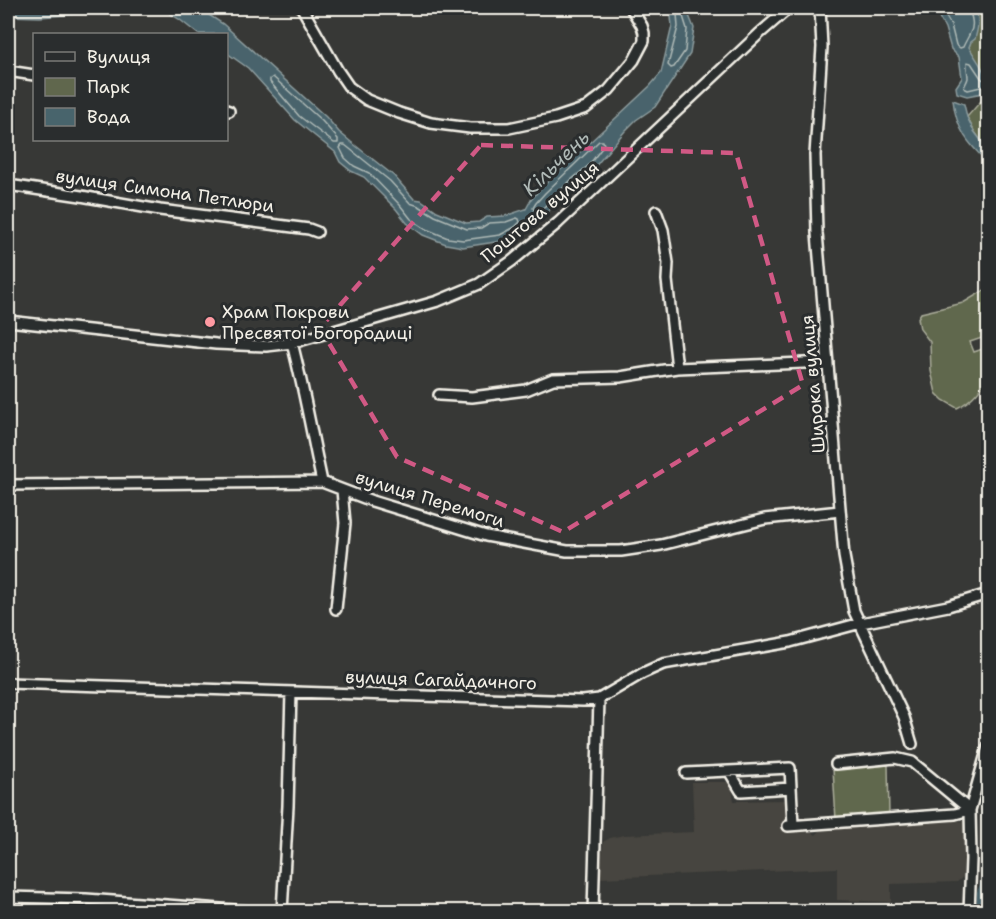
<svg xmlns="http://www.w3.org/2000/svg" width="996" height="919" viewBox="0 0 996 919" font-family="'Shantell Sans',sans-serif">
  <style>
    .built { fill: #47453f }
    .green { fill: #60674d; stroke: #aaac9a; stroke-width: 1.5 }
    .water { fill: #48646c; stroke: #8d9c9e; stroke-width: 1.5 }
    .lines { fill: none; stroke-linecap: round; stroke-linejoin: round }
    .shore { stroke: #afb9b6; stroke-width: 1.5 }
    .canal { stroke: #48646c; stroke-width: 8 }
    .minor-casing { stroke: #f4f1e8; stroke-width: 14 }
    .minor { stroke: #2a2d2e; stroke-width: 9 }
    .marked { fill: none; stroke: #d15985; stroke-width: 4.5; stroke-dasharray: 12 8; stroke-linejoin: round }
    .poi-dot { fill: #ff9aa2; stroke: #2a2d2e; stroke-width: 2 }
    .labels { text-anchor: middle; stroke-width: 6; stroke-linejoin: round; paint-order: stroke }
    .street-label { font-size: 18px; fill: #f4f1e8; stroke: #2a2d2e }
    .poi-label { font-size: 18px; fill: #f4f1e8; stroke: #2a2d2e; text-anchor: start }
    .water-label { font-size: 20px; font-style: italic; fill: #afb9b6; stroke: #2a2d2e }
  </style>
  <rect width="100%" height="100%" fill="#373836"/>
  <filter id="ink" filterUnits="userSpaceOnUse"><feTurbulence type="fractalNoise" baseFrequency=".0167" numOctaves="2"/><feDisplacementMap in="SourceGraphic" scale="12" xChannelSelector="R" yChannelSelector="G"/><feConvolveMatrix kernelMatrix="1 2 1 2 8 2 1 2 1" color-interpolation-filters="sRGB"/></filter>
  <g filter="url(#ink)">
    <path class="built" d="M 692,782 L 731,782 L 734,801 L 788,800 L 789,832 L 810,831 L 816,835 L 821,830 L 839,829 L 878,822 L 966,821 L 963,877 L 957,882 L 891,884 L 891,902 L 837,900 L 837,868 L 600,878 L 603,842 L 610,838 L 624,835 L 694,832 Z"/>
    <path class="green" d="M 974,8 L 988,8 L 988,81 L 969,47 L 977,12 Z
      M 988,93 L 988,150 L 974,131 L 967,117 Z
      M 988,288 L 988,336 L 970,342 L 974,352 L 988,347 C 988,355 990,364 988,372 C 986,386 970,402 957,408 L 943,400 L 936,393 L 931,371 L 930,342 L 920,329 L 918,318 L 921,313 L 963,303 Z
      M 888,765 L 889,816 L 836,820 L 833,769 Z"/>
    <path class="water" d="M 8,8 L 135,8 L 101,12 L 40,17 L 8,16 Z
      M 161,8 L 194,8 L 206,13 L 223,24 L 326,117 L 339,132 L 351,142 L 394,176 L 414,199 L 421,200 L 437,211 L 466,223 L 479,222 L 487,217 L 505,216 L 526,209 L 531,200 L 540,189 L 650,86 L 661,73 L 672,26 L 670,8 L 686,8 L 694,28 L 690,54 L 655,107 L 636,120 L 625,131 L 593,169 L 576,184 L 543,216 L 533,218 L 519,232 L 502,241 L 463,247 L 446,244 L 423,235 L 407,223 L 396,209 L 364,177 L 351,171 L 340,162 L 335,152 L 295,120 L 248,68 L 227,53 L 226,34 L 198,34 L 179,19 Z
      M 934,8 L 974,8 C 981,18 978,28 975,39 L 971,42 L 969,47 C 978,63 989,73 988,92 L 967,96 L 957,93 L 956,87 L 962,78 L 959,57 L 951,49 L 945,28 Z
      M 953,100 L 964,104 L 967,117 L 974,131 L 988,150 L 988,163 C 969,144 956,130 953,100 Z"/>
    <g class="lines">
      <path class="shore" d="M 941,8 L 951,25 L 956,45 L 960,48 L 963,47 C 965,42 968,38 970,33 C 975,25 971,16 969,8
        M 8,11 L 40,11 L 86,8
        M 678,12 L 682,13 L 687,29 L 685,51 L 674,67 L 671,68 L 668,65 L 678,27 L 677,14 Z
        M 967,62 L 971,63 L 981,78 L 986,82 L 985,86 L 968,90 L 964,88 C 965,84 967,82 968,78 C 968,72 966,67 967,62 Z
        M 273,77 L 322,121 L 338,139 L 338,143 L 334,143 L 299,116 L 270,82 L 270,79 Z
        M 599,141 L 603,141 L 604,145 L 589,165 L 571,180 L 541,210 L 534,210 L 533,208 L 536,203 L 545,193 Z
        M 342,145 L 345,145 L 390,181 L 410,203 L 419,206 L 435,216 L 467,229 L 481,228 L 489,223 L 506,222 L 517,218 L 519,219 L 520,222 L 515,227 L 500,235 L 463,240 L 448,238 L 426,229 L 411,219 L 400,205 L 369,173 L 354,166 L 345,158 L 340,148 Z"/>
      <path class="canal" d="M 980,912 L 981,893 L 988,875"/>
      <g class="minor-casing">
        <path id="minor" d="M 302,8 L 338,71 L 349,87 L 367,100 L 399,113 L 431,123 L 470,128 L 509,128 L 556,118 L 586,108 L 609,90 L 634,60 L 644,41 L 644,33 L 642,26 L 631,8
          M 820,8 L 822,47 L 815,155 L 817,233 L 844,556 L 854,611 L 904,717 L 912,744
          M 8,71 L 34,75
          M 226,110 L 229,111
          M 8,185 L 81,196 L 160,210 L 309,229 L 317,232
          M 656,211 L 663,230 L 668,263 L 667,280 L 677,368
          M 8,321 L 216,344 L 266,346 L 292,343 L 438,301 L 479,284 L 512,261 L 558,223 L 759,34 L 789,8
          M 292,343 C 304,389 312,435 322,482
          M 439,395 L 472,397 L 526,390 L 553,379 L 620,377 L 677,368 L 828,362
          M 8,485 L 322,482 L 372,501 L 486,536 L 567,551 L 621,551 L 661,545 L 765,519 L 840,511
          M 336,609 L 345,523 L 342,490
          M 8,683 L 583,701 L 599,699 L 643,673 L 663,664 L 790,642 L 861,623 L 948,606 L 988,594
          M 836,764 L 895,758 L 912,762 L 970,810
          M 729,771 L 741,791 L 791,788
          M 686,773 L 790,768 L 793,825
          M 788,826 L 955,814 L 970,810
          M 8,897 L 86,899 L 261,912
          M 282,912 L 288,806 L 291,692
          M 593,912 L 599,699
          M 969,912 L 971,859 L 970,810 L 988,747"/>
      </g>
      <use href="#minor" class="minor"/>
    </g>
  </g>
  <path class="marked" d="M 481,145 L 736,153 L 803,385 L 563,532 L 397,457 L 320,328 Z"/>
  <circle class="poi-dot" cx="210" cy="322" r="6"/>
  <g class="labels">
    <g class="street-label">
      <text transform="translate(165 191) rotate(8)" y="6">вулиця Симона Петлюри</text>
      <text transform="translate(540 212) rotate(-40)" y="6">Поштова вулиця</text>
      <text transform="translate(813 384) rotate(-95)" y="6">Широка вулиця</text>
      <text transform="translate(430 499) rotate(17)" y="6">вулиця Перемоги</text>
      <text transform="translate(441 680) rotate(2)" y="6">вулиця Сагайдачного</text>
    </g>
    <g class="poi-label">
      <text x="222" y="318">Храм Покрови<tspan x="222" dy="21">Пресвятої Богородиці</tspan></text>
    </g>
    <g class="water-label">
      <text transform="translate(556 163) rotate(-44)" y="7">Кільчень</text>
    </g>
  </g>
  <rect width="996" height="919" fill="none" stroke="#2a2d2e" stroke-width="30"/>
  <rect x="15" y="15" width="966" height="889" fill="none" stroke="#f4f1e8" stroke-width="2" filter="url(#ink)"/>
  <rect x="33" y="33" width="195" height="108" fill="#2a2d2e" stroke="#7b7b78" stroke-width="1.5"/>
  <rect x="45" y="52" width="30" height="9" fill="#2a2d2e" stroke="#7b7b78" stroke-width="1.5"/>
  <text x="87" y="63" font-size="18" fill="#f4f1e8">Вулиця</text>
  <rect x="45" y="78" width="30" height="18" fill="#60674d" stroke="#7b7b78" stroke-width="1.5"/>
  <text x="87" y="93" font-size="18" fill="#f4f1e8">Парк</text>
  <rect x="45" y="108" width="30" height="18" fill="#48646c" stroke="#7b7b78" stroke-width="1.5"/>
  <text x="87" y="123" font-size="18" fill="#f4f1e8">Вода</text>
</svg>
